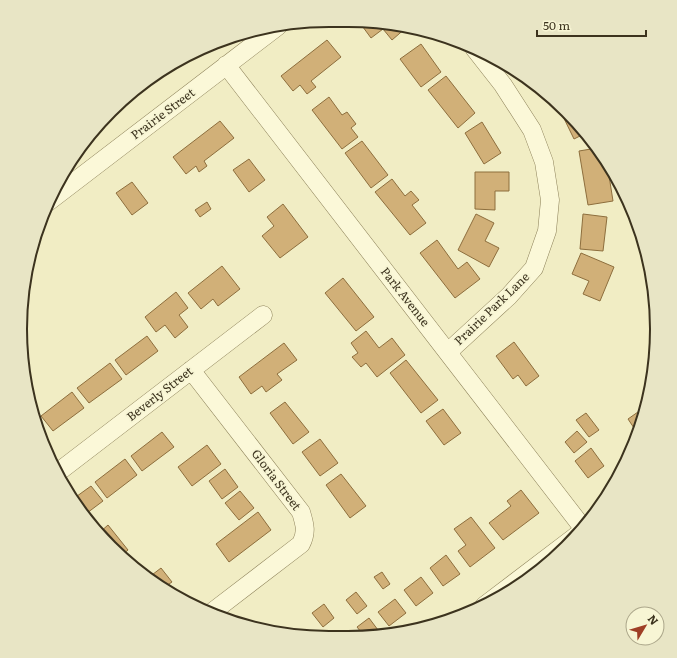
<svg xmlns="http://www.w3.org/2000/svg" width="677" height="658" viewBox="0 0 677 658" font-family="Literata,serif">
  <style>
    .building { fill: #d1b078; stroke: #8d6e3d }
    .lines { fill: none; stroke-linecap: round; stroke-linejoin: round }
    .minor-casing { stroke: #8c8059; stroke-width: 19 }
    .minor { stroke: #fbf8d8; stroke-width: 18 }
    .labels { text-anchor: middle; stroke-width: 3.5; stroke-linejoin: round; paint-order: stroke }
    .street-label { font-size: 12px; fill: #3c331e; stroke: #f7f5d4 }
    .rim { fill: none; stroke: #3c331e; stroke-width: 2 }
  </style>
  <rect width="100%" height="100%" fill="#f1edc4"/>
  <path class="building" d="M 360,23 L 389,23 L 407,27 L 392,40 L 383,29 L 371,38 Z
    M 327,40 L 341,57 L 311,81 L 316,87 L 307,94 L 300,85 L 293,91 L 281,76 Z
    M 421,44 L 441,72 L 421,87 L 400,59 Z
    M 446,76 L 475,113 L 458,128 L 428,90 Z
    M 329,97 L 342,115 L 347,112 L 356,124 L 351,128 L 358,137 L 342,149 L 312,110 Z
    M 556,102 L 586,133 L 574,139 Z
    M 220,121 L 234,138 L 204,161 L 207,166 L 199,172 L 196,166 L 186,174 L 173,157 Z
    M 482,122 L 501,153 L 484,164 L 465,133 Z
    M 362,141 L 388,175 L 371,188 L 345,153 Z
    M 597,148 L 607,163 L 613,201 L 588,205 L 579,151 Z
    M 249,159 L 265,180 L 249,192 L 233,170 Z
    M 475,172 L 509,172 L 509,191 L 495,191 L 495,210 L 475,209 Z
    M 392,179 L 405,196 L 411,191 L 419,200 L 412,205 L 426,223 L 410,235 L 375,192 Z
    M 132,182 L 148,203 L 132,215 L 116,193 Z
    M 207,202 L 211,209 L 200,217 L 195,210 Z
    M 283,204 L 308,237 L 280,258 L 262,236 L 274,226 L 267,217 Z
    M 476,214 L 494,223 L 485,241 L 499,248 L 489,267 L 458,250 Z
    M 583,214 L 607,217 L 603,251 L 580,249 Z
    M 437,240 L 458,269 L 467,262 L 480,279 L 455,298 L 420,253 Z
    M 581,253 L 614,267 L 600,301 L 583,294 L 589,281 L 572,274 Z
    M 222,266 L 240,289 L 218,306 L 213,299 L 201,309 L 188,293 Z
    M 343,278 L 374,317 L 356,331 L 325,293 Z
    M 176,292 L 188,308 L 179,315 L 188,327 L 175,338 L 165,325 L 156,332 L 145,317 Z
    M 366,331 L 379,348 L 392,338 L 405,355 L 377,377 L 366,363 L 361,367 L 352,357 L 358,353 L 351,343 Z
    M 147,336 L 158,351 L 126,375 L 115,360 Z
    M 514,342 L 539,376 L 526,386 L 518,375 L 513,379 L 496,356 Z
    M 284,343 L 297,360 L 277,374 L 282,380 L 266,392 L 262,386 L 251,394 L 239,377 Z
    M 406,360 L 438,400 L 421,413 L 390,373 Z
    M 110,363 L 122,379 L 89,403 L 77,388 Z
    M 72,392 L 84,408 L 53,431 L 41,416 Z
    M 285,402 L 309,432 L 293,444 L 270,413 Z
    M 645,407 L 641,429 L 638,434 L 628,419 Z
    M 443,409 L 461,433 L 444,445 L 426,421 Z
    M 586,413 L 599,430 L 589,437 L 576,420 Z
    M 577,431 L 587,442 L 574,453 L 565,442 Z
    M 162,432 L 174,447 L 142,471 L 131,456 Z
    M 320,439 L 338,463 L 320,476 L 302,452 Z
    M 207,445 L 221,464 L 192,486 L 178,467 Z
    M 591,448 L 604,466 L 588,478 L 575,461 Z
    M 125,459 L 137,475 L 107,498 L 95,482 Z
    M 225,469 L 238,487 L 222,499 L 209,481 Z
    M 341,474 L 366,506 L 350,518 L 326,485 Z
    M 91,486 L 103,501 L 83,516 L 73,499 Z
    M 521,490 L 539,513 L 503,540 L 489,523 L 511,506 L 507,501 Z
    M 240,491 L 254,508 L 239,520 L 225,503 Z
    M 258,512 L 271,530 L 229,562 L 216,544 Z
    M 471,517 L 495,548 L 470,567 L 458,551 L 466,545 L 454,529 Z
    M 108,525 L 128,550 L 121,556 L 99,533 Z
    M 446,555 L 460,574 L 443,586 L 430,568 Z
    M 161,568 L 172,582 L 163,588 L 148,578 Z
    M 382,572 L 390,584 L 383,589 L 374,577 Z
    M 421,577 L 433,593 L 416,606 L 404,590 Z
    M 356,592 L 367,606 L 357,614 L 346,600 Z
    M 395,599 L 406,613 L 389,626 L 378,612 Z
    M 324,604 L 334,618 L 323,627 L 312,613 Z
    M 369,618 L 381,634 L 378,636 L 365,637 L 357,627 Z"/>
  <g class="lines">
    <g class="minor-casing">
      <path id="minor" d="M 226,65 L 583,528
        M 48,202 L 278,26
        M 448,352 L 509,296 L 534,268 L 547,231 L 550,200 L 544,162 L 532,130 L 503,85 L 474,48
        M 191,370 L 301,512 C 305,525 307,532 301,544 L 211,613
        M 57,473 L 263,315
        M 484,606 L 580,533"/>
    </g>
    <use href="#minor" class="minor"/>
  </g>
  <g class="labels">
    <g class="street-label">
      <text transform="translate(163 114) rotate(-37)" y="4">Prairie Street</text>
      <text transform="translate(405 297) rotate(52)" y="4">Park Avenue</text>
      <text transform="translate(492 309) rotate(-44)" y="4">Prairie Park Lane</text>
      <text transform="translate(160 394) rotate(-38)" y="4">Beverly Street</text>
      <text transform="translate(276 480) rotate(53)" y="4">Gloria Street</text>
    </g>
  </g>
  <path d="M0 0H677V658H0ZM329 27H348A302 302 0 0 1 650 329V329A302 302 0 0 1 348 631H329A302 302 0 0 1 27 329V329A302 302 0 0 1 329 27Z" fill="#e8e5c5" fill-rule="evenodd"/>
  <path class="rim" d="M329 27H348A302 302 0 0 1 650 329V329A302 302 0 0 1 348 631H329A302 302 0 0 1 27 329V329A302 302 0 0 1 329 27Z"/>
  <g transform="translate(645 626) rotate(52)"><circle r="19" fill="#f7f5d4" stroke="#aca78b"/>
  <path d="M0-3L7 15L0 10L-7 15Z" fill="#9f3f26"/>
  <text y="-6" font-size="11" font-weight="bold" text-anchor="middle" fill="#3c331e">N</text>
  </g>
  <path d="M537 30v6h109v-6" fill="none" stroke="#3c331e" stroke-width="2"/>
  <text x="543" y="30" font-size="12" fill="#3c331e" stroke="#f7f5d4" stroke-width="3" paint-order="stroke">50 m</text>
</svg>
